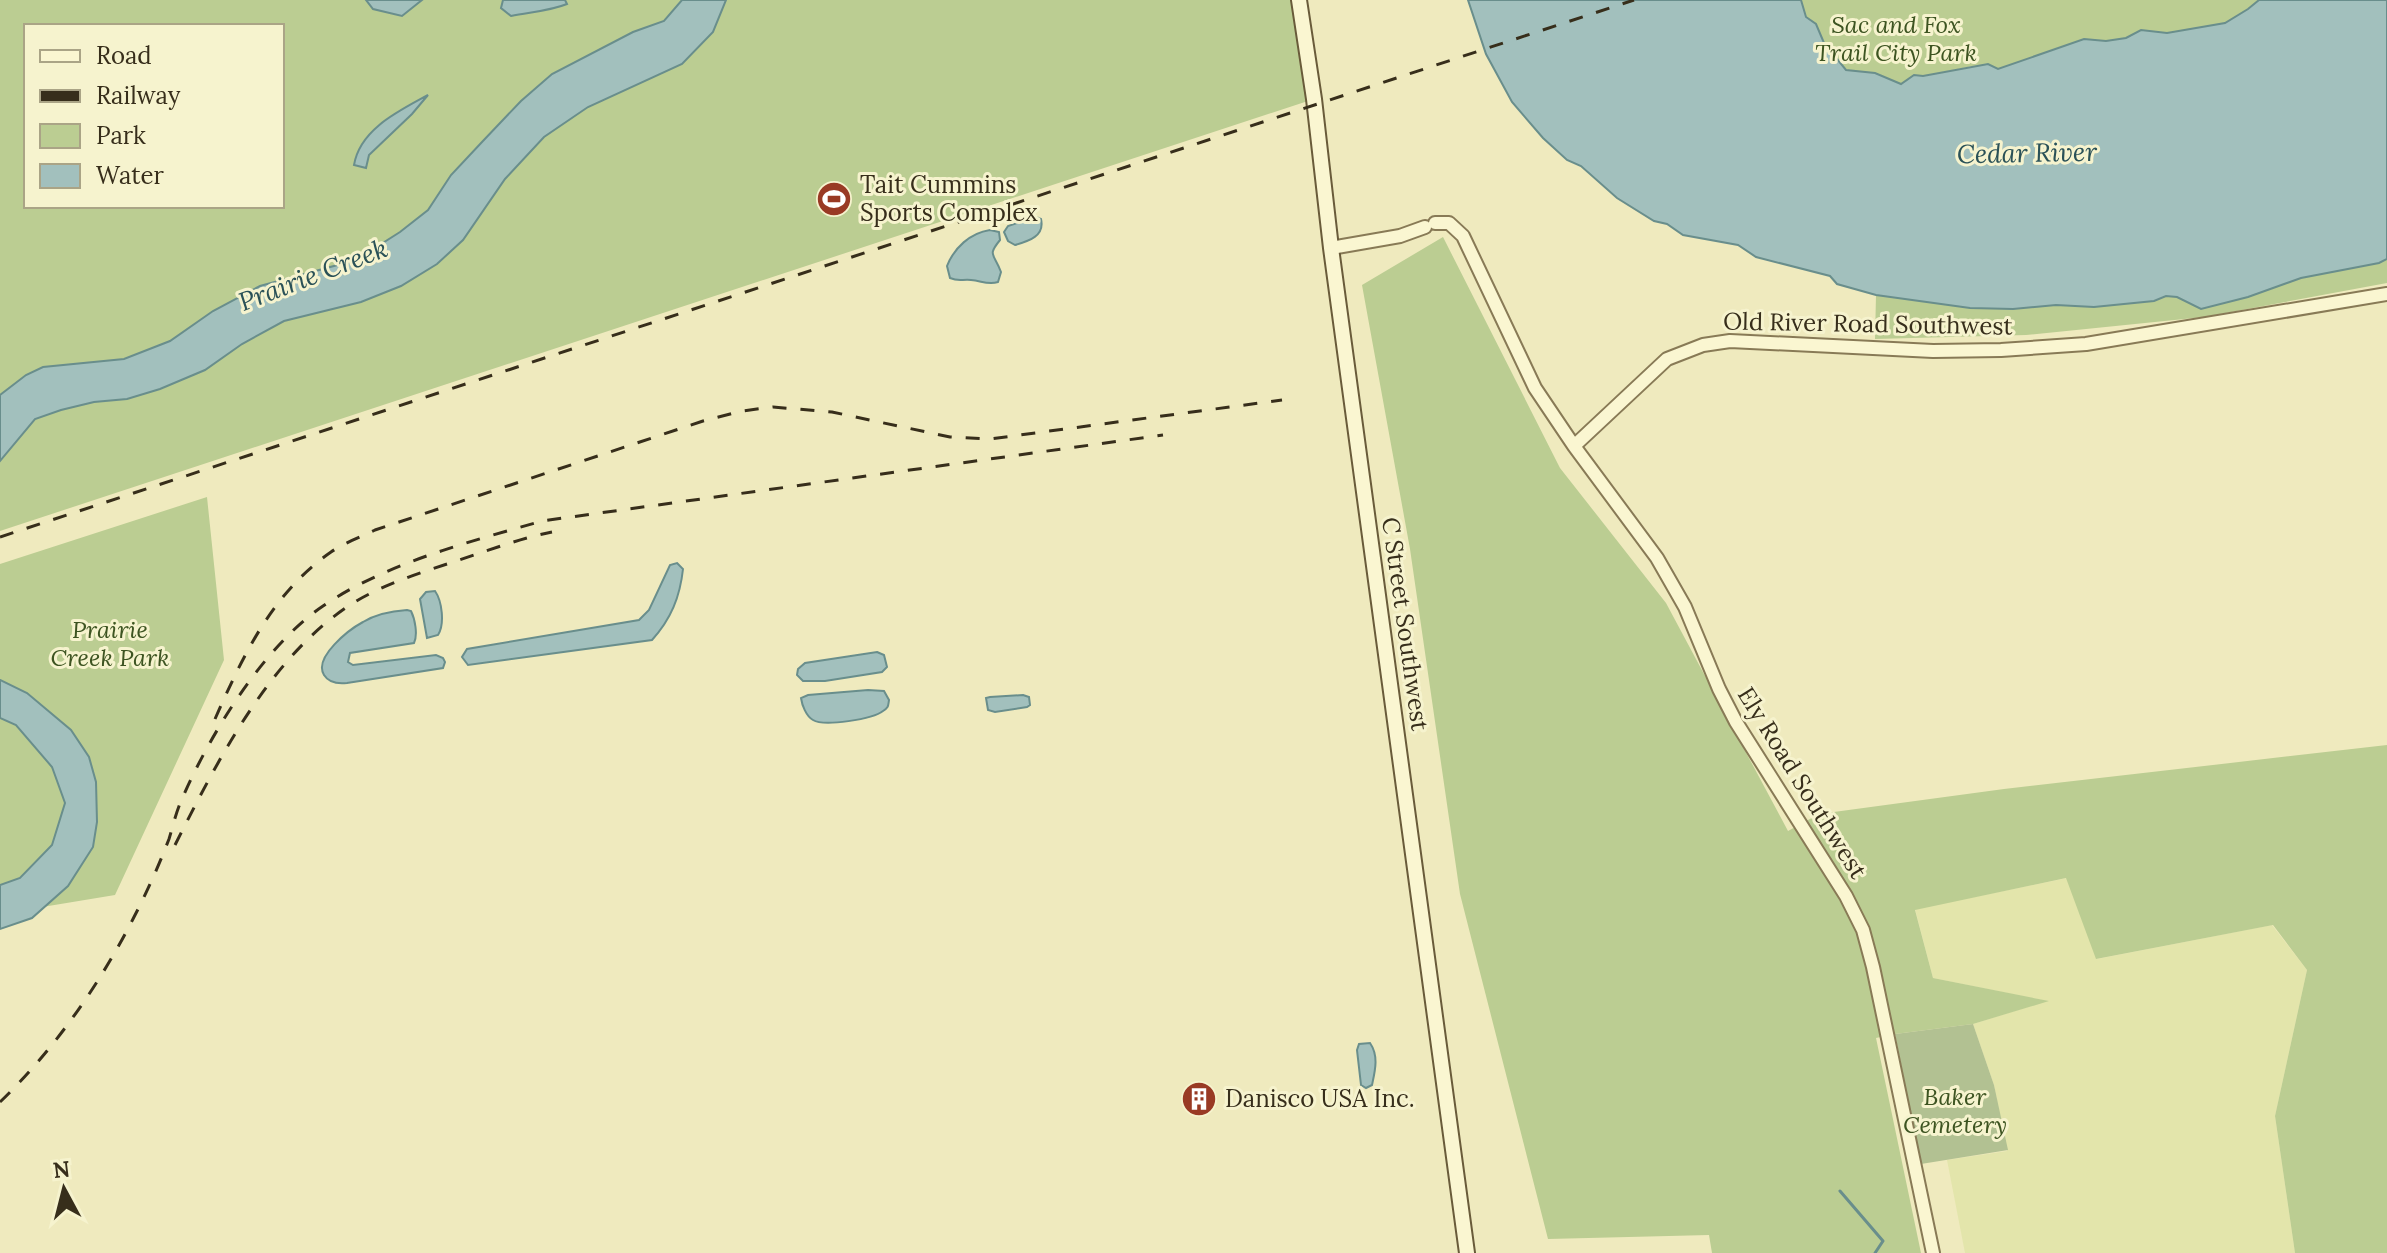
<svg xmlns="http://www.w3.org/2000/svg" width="2387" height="1253" viewBox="0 0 2387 1253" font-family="Lora,serif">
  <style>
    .farmland { fill: #e3e5ab }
    .green { fill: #bbcd92; fill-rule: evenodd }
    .cemetery { fill: #b2c192 }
    .water { fill: #a2c0bd; stroke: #698e8c; stroke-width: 2 }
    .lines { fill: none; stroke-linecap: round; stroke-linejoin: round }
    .stream { stroke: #698e8c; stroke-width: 3 }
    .tertiary-casing { stroke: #887a56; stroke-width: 16 }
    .secondary-casing { stroke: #695b3a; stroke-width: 18 }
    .tertiary { stroke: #faf6d1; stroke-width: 12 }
    .secondary { stroke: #faf6d1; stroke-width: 14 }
    .rail { stroke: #372e1b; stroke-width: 3; stroke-dasharray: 14 14; stroke-linecap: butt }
    .labels { text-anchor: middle; stroke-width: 6; stroke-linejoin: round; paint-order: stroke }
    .park-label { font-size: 24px; font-style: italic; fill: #3d5421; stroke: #f6f3ce }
    .poi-label { font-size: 24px; fill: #372e1b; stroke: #f6f3ce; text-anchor: start }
    .street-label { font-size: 24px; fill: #372e1b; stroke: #f6f3ce }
    .water-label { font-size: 26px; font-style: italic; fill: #2a5157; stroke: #f6f3ce }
  </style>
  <rect width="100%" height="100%" fill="#efeabe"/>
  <path class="farmland" d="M 2067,878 L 2097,959 L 2272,925 L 2307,970 L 2275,1116 L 2295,1253 L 1965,1253 L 1947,1160 L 2007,1151 L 1994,1085 L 1973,1024 L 2047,1001 L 1933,978 L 1915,909 Z"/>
  <path class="green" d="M 0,0 L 1299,0 L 1314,99 L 0,531 ZM 26,26 L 282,26 L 282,206 L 26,206 Z
    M 1801,0 L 2259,0 L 2248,9 L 2225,23 L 2166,33 L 2141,30 L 2126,38 L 2106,41 L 2084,39 L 1998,69 L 1973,66 L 1923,76 L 1915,75 L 1901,84 L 1875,73 L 1846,70 L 1824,43 L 1816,24 L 1806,17 Z
    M 1443,237 L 1560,468 L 1666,603 L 1788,831 L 1819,814 L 2004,789 L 2387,745 L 2387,1253 L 2295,1253 L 2275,1116 L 2307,970 L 2273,925 L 2096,959 L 2066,878 L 1915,910 L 1933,978 L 2049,1001 L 1973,1024 L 1895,1034 L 1876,1038 L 1921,1253 L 1712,1253 L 1709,1235 L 1548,1239 L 1460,894 L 1410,549 L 1362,285 Z
    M 2387,259 L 2387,283 L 2204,317 L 2026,335 L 1875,339 L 1876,295 L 1970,308 L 2013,309 L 2055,305 L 2094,307 L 2154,301 L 2166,296 L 2177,297 L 2201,309 L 2248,297 L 2301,278 L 2379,263 Z
    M 207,497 L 224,660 L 115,895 L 0,914 L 0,564 Z"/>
  <path class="cemetery" d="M 1973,1024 L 1994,1085 L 2008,1150 L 1921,1164 L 1895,1034 Z"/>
  <path class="water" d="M 366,0 L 422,0 L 402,16 L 373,9 Z
    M 503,0 L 565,0 L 567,4 C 550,11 530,12 511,16 L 501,8 Z
    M 682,0 L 726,0 L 713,32 L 682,64 L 588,107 L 544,137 L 505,179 L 463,240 L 437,264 L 401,286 L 361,302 L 284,321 L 242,344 L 205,370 L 160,389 L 127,399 L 94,402 L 61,410 L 35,419 L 0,461 L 0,395 L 26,375 L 43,367 L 124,359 L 170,341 L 213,311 L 260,286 L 356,260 L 400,232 L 428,210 L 451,175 L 482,142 L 521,101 L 552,74 L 633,32 L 664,21 Z
    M 1468,0 L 1801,0 L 1806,17 L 1816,24 L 1824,43 L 1846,70 L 1875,73 L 1901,84 L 1914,75 L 1923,76 L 1988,64 L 1998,69 L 2084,39 L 2106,41 L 2126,38 L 2141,30 L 2167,33 L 2225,23 L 2248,9 L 2259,0 L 2387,0 L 2387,259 L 2379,263 L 2301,278 L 2248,297 L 2201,309 L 2177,297 L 2166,296 L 2154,301 L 2094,307 L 2056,305 L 2013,309 L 1970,308 L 1876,295 L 1837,284 L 1830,276 L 1756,257 L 1738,245 L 1683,235 L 1667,224 L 1654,221 L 1617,198 L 1581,166 L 1567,160 L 1543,138 L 1512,102 L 1486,54 Z
    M 428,95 L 412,114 L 369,155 L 366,168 L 354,165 C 360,129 399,111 428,95 Z
    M 1036,217 L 1041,219 C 1045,236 1029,241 1015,245 L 1008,241 L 1004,232 L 1008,226 Z
    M 990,230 L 999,232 L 1000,240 C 987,256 994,253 1001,272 L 998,282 C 988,285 982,281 971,280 C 962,279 959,282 950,278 L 947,266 C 954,248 970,233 990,230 Z
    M 677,563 L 683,569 C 680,597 671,619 652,640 L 468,665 L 462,657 L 467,649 L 639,620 L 649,610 L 670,565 Z
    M 435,591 C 442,601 445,624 438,635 L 427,638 L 420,599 L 426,592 Z
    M 407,610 L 411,611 C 415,619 418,635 414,643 L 350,653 L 348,662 L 353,665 L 436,655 L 443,658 L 445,662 L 443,668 L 347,683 C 338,684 329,683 324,675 C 313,657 350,629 363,622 C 376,614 392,611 407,610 Z
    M 877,652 L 884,655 L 887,667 L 882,672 L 825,681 L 803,681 L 797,675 L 798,669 L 805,663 Z
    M 0,680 L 27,693 L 71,730 L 89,757 L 96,782 L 97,822 L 93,847 L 68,886 L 32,918 L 0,929 L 0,885 L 20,878 L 52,845 L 65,803 L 52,767 L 16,725 L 0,718 Z
    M 868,690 L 884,691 L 889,700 C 888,706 889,707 883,711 C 873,719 824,727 813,720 C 806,716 802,705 801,698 L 808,695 Z
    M 1023,695 L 1029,697 L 1030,705 L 1027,707 L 995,712 L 988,710 L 986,698 L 990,697 Z
    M 1370,1043 C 1379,1056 1375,1071 1372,1085 L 1366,1088 L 1361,1085 L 1357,1050 L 1359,1044 Z"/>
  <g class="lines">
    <path class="stream" d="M 1840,1191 L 1883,1241 L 1875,1253"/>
    <g class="tertiary-casing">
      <path id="tertiary" d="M 1435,223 L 1449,223 L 1463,236 L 1535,388 L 1574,446 L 1657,558 L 1685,607 L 1719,689 L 1736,722 L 1846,896 L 1863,930 L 1873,967 L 1933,1253
        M 1331,248 L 1400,236 L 1425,227
        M 1574,446 L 1667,359 L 1703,345 L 1730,341 L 1933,351 L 2001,350 L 2086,344 L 2387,294"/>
    </g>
    <g class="secondary-casing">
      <path id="secondary" d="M 1299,0 L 1314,99 L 1331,248 L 1467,1253"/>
    </g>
    <use href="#tertiary" class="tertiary"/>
    <use href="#secondary" class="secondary"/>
    <path class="rail" d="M 0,537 L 1634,0
      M 215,719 C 243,656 272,593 331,552 C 344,543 361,537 375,530 L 703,421 L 742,411 L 773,407 L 832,412 L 950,437 L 990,439 L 1282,400
      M 175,845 C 218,760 270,656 353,603 C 386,583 423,572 459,560 C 490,550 521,538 552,532
      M 0,1102 C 54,1050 100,984 134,917 C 147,892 159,865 169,839 C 173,826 176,812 182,799 C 210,734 264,646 323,606 C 386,563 469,542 542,521 L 1163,435"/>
  </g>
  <defs>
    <g id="stadium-disc" transform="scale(1.8)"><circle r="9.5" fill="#993a24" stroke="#f6f3ce"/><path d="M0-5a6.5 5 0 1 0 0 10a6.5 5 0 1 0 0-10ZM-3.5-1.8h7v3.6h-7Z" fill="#fff"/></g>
    <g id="building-disc" transform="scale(1.8)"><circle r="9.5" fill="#993a24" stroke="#f6f3ce"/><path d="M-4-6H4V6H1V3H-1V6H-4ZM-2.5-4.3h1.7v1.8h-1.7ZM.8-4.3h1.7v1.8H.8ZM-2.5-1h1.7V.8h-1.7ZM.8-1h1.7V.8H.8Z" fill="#fff"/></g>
  </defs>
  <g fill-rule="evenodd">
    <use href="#stadium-disc" x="834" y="199"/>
    <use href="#building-disc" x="1199" y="1099"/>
  </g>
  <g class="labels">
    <g class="park-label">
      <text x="1896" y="33">Sac and Fox<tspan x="1896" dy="28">Trail City Park</tspan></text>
      <text x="110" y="638">Prairie<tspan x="110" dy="28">Creek Park</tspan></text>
      <text x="1955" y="1105">Baker<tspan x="1955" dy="28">Cemetery</tspan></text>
    </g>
    <g class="poi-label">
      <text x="860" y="193">Tait Cummins<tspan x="860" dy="28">Sports Complex</tspan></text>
      <text x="1225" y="1107">Danisco USA Inc.</text>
    </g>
    <g class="street-label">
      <text transform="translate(1868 324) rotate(1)" y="8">Old River Road Southwest</text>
      <text transform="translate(1405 624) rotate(82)" y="8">C Street Southwest</text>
      <text transform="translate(1802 783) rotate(58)" y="8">Ely Road Southwest</text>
    </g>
    <g class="water-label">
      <text transform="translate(2027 153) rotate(-1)" y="9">Cedar River</text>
      <text transform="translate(313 275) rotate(-21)" y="9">Prairie Creek</text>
    </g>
  </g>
  <rect x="24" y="24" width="260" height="184" fill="#f6f3ce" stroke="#aaa486" stroke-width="2"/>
  <rect x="40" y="50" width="40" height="12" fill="#faf6d1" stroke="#aaa486" stroke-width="2"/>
  <text x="96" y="64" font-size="24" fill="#372e1b">Road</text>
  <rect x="40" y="90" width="40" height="12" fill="#372e1b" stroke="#aaa486" stroke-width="2"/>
  <text x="96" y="104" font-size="24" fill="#372e1b">Railway</text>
  <rect x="40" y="124" width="40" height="24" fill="#bbcd92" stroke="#aaa486" stroke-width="2"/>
  <text x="96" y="144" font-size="24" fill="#372e1b">Park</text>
  <rect x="40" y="164" width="40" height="24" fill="#a2c0bd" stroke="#aaa486" stroke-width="2"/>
  <text x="96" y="184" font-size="24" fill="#372e1b">Water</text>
  <g transform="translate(64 1189) rotate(353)" stroke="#f6f3ce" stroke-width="6" paint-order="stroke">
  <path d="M0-6L14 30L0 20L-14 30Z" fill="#372e1b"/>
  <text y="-12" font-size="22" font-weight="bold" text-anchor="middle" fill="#372e1b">N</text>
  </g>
</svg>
